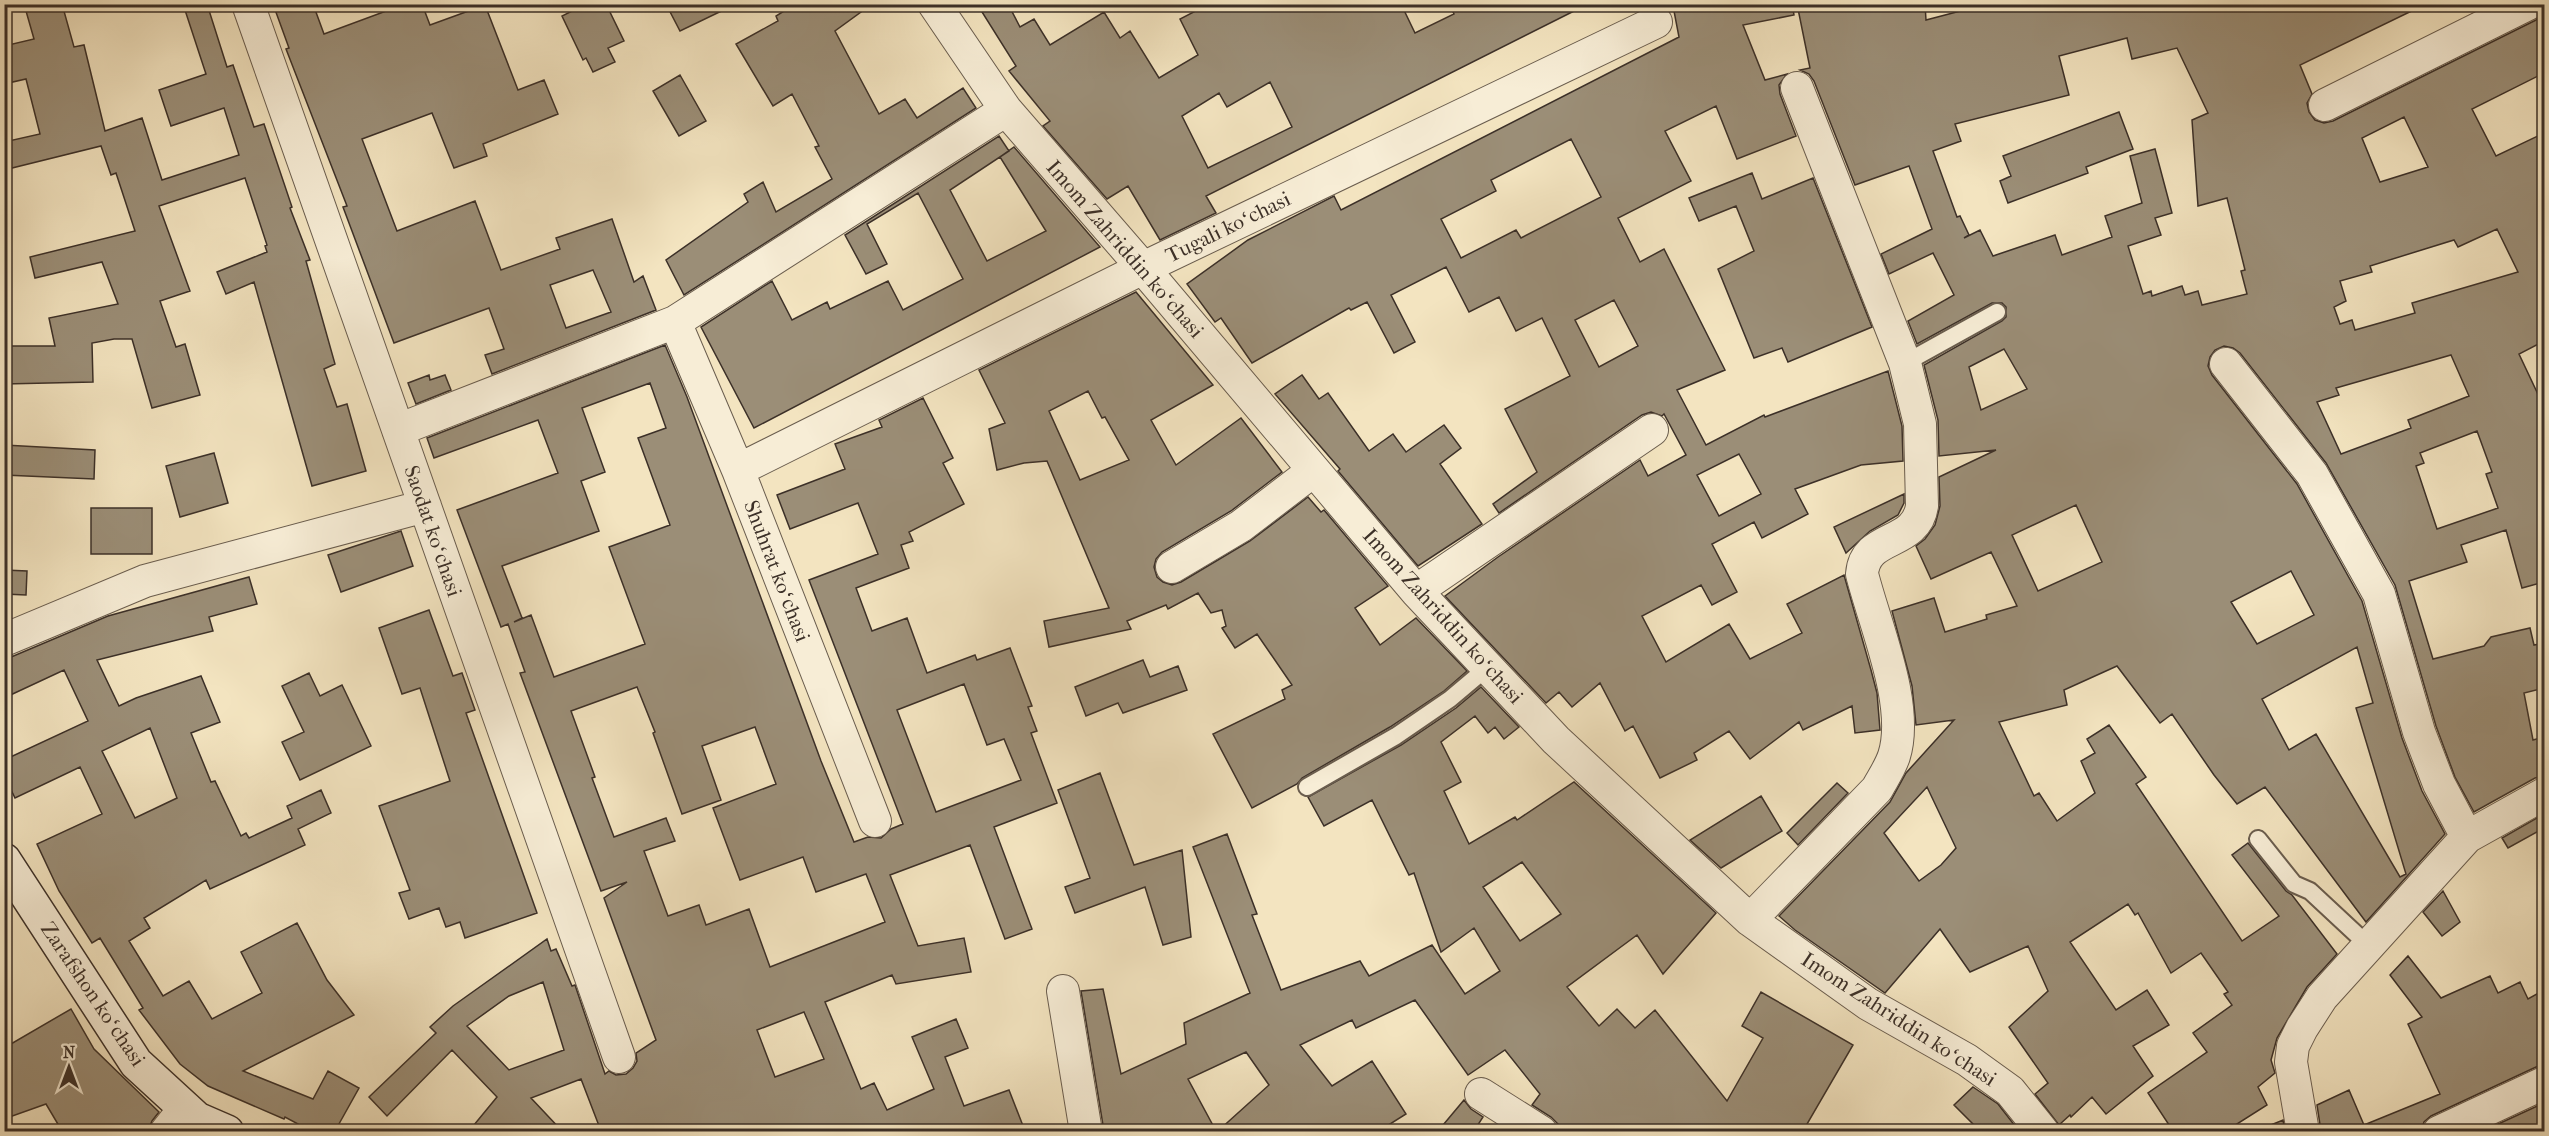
<svg xmlns="http://www.w3.org/2000/svg" width="2549" height="1136" viewBox="0 0 2549 1136" font-family="'IM FELL French Canon',serif">
  <style>
    .building { fill: #9b8e77; stroke: #3c3028; stroke-width: 1.5; fill-rule: evenodd }
    .lines { fill: none; stroke-linecap: round; stroke-linejoin: round }
    .service-casing { stroke: #6a5d4e; stroke-width: 20 }
    .minor-casing { stroke: #6a5d4e; stroke-width: 34 }
    .secondary-casing { stroke: #3c3028; stroke-width: 36 }
    .service { stroke: #f7edd6; stroke-width: 16 }
    .minor { stroke: #f7edd6; stroke-width: 32 }
    .secondary { stroke: #f7edd6; stroke-width: 33 }
    .labels { text-anchor: middle; stroke-width: 5; stroke-linejoin: round; paint-order: stroke }
    .street-label { font-size: 21px; fill: #3c3028; stroke: #f7edd6 }
  </style>
  <rect width="100%" height="100%" fill="#f3e4c0"/>
  <filter id="stains"><feTurbulence type="fractalNoise" baseFrequency=".00333" numOctaves="4"/><feColorMatrix values="0 0 0 0 .2 0 0 0 0 .09 0 0 0 0 .02 0 0 0 .5 -.17"/></filter>
  <radialGradient id="worn" r=".72"><stop offset=".6" stop-color="#630" stop-opacity="0"/><stop offset="1" stop-color="#630" stop-opacity=".3"/></radialGradient>
  <path class="building" d="M 24,4 L 62,4 L 74,47 L 84,45 L 105,131 L 142,118 L 162,180 L 239,155 L 224,108 L 171,126 L 159,90 L 206,74 L 183,4 L 207,4 L 227,67 L 233,65 L 254,127 L 264,124 L 292,207 L 290,208 L 310,260 L 306,261 L 335,364 L 324,369 L 337,407 L 347,404 L 366,471 L 312,486 L 254,282 L 226,294 L 217,272 L 267,252 L 265,246 L 267,245 L 245,178 L 159,206 L 190,291 L 160,301 L 176,347 L 185,344 L 200,395 L 152,408 L 132,339 L 114,339 L 92,343 L 93,382 L 4,384 L 4,346 L 55,346 L 49,318 L 118,304 L 102,262 L 35,278 L 30,257 L 135,231 L 116,173 L 111,175 L 101,146 L 4,170 L 4,142 L 40,134 L 26,79 L 4,84 L 4,46 L 34,39 Z
    M 273,4 L 313,4 L 324,34 L 405,4 L 422,4 L 430,25 L 485,5 L 518,90 L 544,80 L 558,114 L 483,144 L 487,156 L 454,168 L 432,113 L 362,139 L 397,231 L 475,201 L 501,270 L 560,249 L 556,238 L 612,219 L 634,282 L 643,276 L 656,310 L 492,374 L 485,355 L 504,349 L 489,308 L 394,343 L 343,207 L 347,206 L 286,49 L 289,48 ZM 593,270 L 611,312 L 566,328 L 550,285 Z
    M 586,4 L 606,4 L 624,41 L 608,48 L 615,62 L 593,72 L 586,58 L 583,60 L 562,16 Z
    M 666,4 L 736,4 L 680,31 Z
    M 795,4 L 872,4 L 835,31 L 879,114 L 905,99 L 917,118 L 963,88 L 976,108 L 684,295 L 666,260 L 748,202 L 744,194 L 763,182 L 776,212 L 832,179 L 815,147 L 819,146 L 792,94 L 773,106 L 736,44 L 778,21 L 776,16 Z
    M 977,4 L 1008,4 L 1020,27 L 1034,19 L 1050,45 L 1104,12 L 1120,38 L 1130,31 L 1159,78 L 1198,55 L 1180,19 L 1209,4 L 1401,4 L 1415,33 L 1454,14 L 1449,4 L 1588,4 L 1206,196 L 1216,213 L 1160,240 L 1128,186 L 1107,199 L 1043,126 L 1050,121 L 1009,71 L 1016,66 ZM 1270,82 L 1292,127 L 1208,168 L 1182,116 L 1219,93 L 1227,107 Z
    M 1704,4 L 1792,4 L 1794,15 L 1743,25 L 1765,80 L 1787,74 L 1779,85 L 1780,94 L 1796,136 L 1737,159 L 1716,106 L 1665,131 L 1691,181 L 1618,218 L 1640,262 L 1664,249 L 1725,370 L 1677,390 L 1706,445 L 1764,415 L 1765,417 L 1888,371 L 1902,426 L 1903,461 L 1861,465 L 1795,489 L 1808,514 L 1762,538 L 1754,522 L 1712,544 L 1737,592 L 1712,605 L 1701,585 L 1642,616 L 1666,662 L 1729,624 L 1750,659 L 1802,633 L 1787,604 L 1844,575 L 1871,670 L 1877,693 L 1880,730 L 1855,733 L 1852,706 L 1803,730 L 1799,722 L 1750,759 L 1729,731 L 1694,753 L 1697,760 L 1660,778 L 1633,726 L 1625,731 L 1600,683 L 1572,707 L 1559,692 L 1546,703 L 1445,596 L 1498,557 L 1640,460 L 1648,476 L 1686,455 L 1664,414 L 1662,416 L 1651,412 L 1642,415 L 1499,513 L 1493,504 L 1537,472 L 1505,409 L 1570,376 L 1542,318 L 1516,331 L 1499,297 L 1469,312 L 1446,267 L 1391,295 L 1415,342 L 1394,353 L 1367,302 L 1351,310 L 1349,308 L 1252,363 L 1221,318 L 1215,322 L 1187,284 L 1248,240 L 1334,196 L 1341,210 L 1679,37 L 1674,11 ZM 1571,139 L 1601,197 L 1521,238 L 1516,230 L 1461,258 L 1441,219 L 1496,191 L 1491,180 ZM 1614,300 L 1638,346 L 1599,367 L 1575,320 ZM 1739,454 L 1761,494 L 1719,516 L 1697,475 Z
    M 1797,4 L 1925,4 L 1926,20 L 1987,4 L 2426,4 L 2300,65 L 2312,94 L 2307,103 L 2309,112 L 2315,120 L 2324,123 L 2333,121 L 2536,20 L 2544,13 L 2544,73 L 2472,109 L 2496,156 L 2544,133 L 2544,341 L 2519,354 L 2544,407 L 2544,582 L 2522,588 L 2506,530 L 2461,545 L 2467,562 L 2409,581 L 2433,659 L 2484,646 L 2491,637 L 2530,628 L 2534,645 L 2544,643 L 2544,688 L 2524,693 L 2533,740 L 2544,737 L 2544,776 L 2535,778 L 2474,812 L 2455,777 L 2436,726 L 2395,585 L 2326,463 L 2240,353 L 2233,348 L 2224,346 L 2215,350 L 2210,357 L 2208,366 L 2212,375 L 2297,484 L 2362,601 L 2402,738 L 2422,791 L 2445,834 L 2366,922 L 2265,787 L 2237,804 L 2214,775 L 2172,714 L 2160,723 L 2117,666 L 2064,690 L 2067,705 L 1999,722 L 2034,796 L 2039,793 L 2057,821 L 2095,793 L 2081,761 L 2095,753 L 2087,739 L 2109,725 L 2146,777 L 2136,784 L 2242,941 L 2279,916 L 2232,855 L 2248,843 L 2286,891 L 2292,895 L 2337,954 L 2307,987 L 2277,1038 L 2271,1060 L 2275,1073 L 2258,1087 L 2267,1105 L 2226,1131 L 2173,1131 L 2148,1093 L 2207,1052 L 2193,1033 L 2232,1005 L 2224,994 L 2228,992 L 2201,953 L 2171,973 L 2138,913 L 2135,915 L 2128,904 L 2070,942 L 2116,1010 L 2147,990 L 2169,1025 L 2133,1046 L 2153,1076 L 2106,1114 L 2092,1097 L 2071,1117 L 2070,1115 L 2059,1125 L 2035,1094 L 2048,1083 L 2009,1027 L 2048,991 L 2028,946 L 1970,972 L 1940,929 L 1885,993 L 1795,930 L 1779,916 L 1890,802 L 1906,773 L 1954,720 L 1916,725 L 1912,686 L 1892,611 L 1934,598 L 1945,632 L 1987,619 L 1986,615 L 2017,606 L 1991,552 L 1931,579 L 1916,546 L 1925,539 L 1935,525 L 1940,506 L 1939,477 L 1996,450 L 1939,456 L 1938,420 L 1924,365 L 2002,321 L 2006,317 L 2006,307 L 2002,303 L 1992,303 L 1917,344 L 1908,321 L 1954,295 L 1933,253 L 1889,274 L 1881,254 L 1932,229 L 1909,166 L 1855,185 L 1814,81 L 1809,74 L 1800,70 L 1810,68 ZM 2127,38 L 2132,59 L 2177,48 L 2208,113 L 2192,120 L 2198,206 L 2227,198 L 2245,270 L 2241,271 L 2247,294 L 2202,305 L 2198,291 L 2185,295 L 2182,286 L 2152,296 L 2151,291 L 2143,294 L 2128,246 L 2161,235 L 2155,218 L 2172,213 L 2155,149 L 2130,156 L 2142,203 L 2105,216 L 2112,237 L 2062,255 L 2055,235 L 1993,256 L 1980,230 L 1964,238 L 1969,235 L 1960,216 L 1957,217 L 1933,151 L 1961,141 L 1955,124 L 2069,95 L 2059,56 ZM 2404,117 L 2428,167 L 2380,182 L 2362,138 ZM 2497,229 L 2518,272 L 2412,303 L 2415,313 L 2355,330 L 2352,320 L 2340,324 L 2334,307 L 2346,301 L 2340,281 L 2372,272 L 2370,266 L 2454,240 L 2458,247 ZM 2004,349 L 2027,389 L 1981,410 L 1969,367 ZM 2451,355 L 2469,396 L 2408,420 L 2411,428 L 2341,454 L 2317,402 L 2339,395 L 2336,388 ZM 2477,431 L 2492,472 L 2486,474 L 2498,508 L 2437,529 L 2416,466 L 2424,463 L 2420,453 ZM 2076,505 L 2102,562 L 2038,591 L 2012,535 ZM 2291,571 L 2314,615 L 2257,644 L 2231,602 ZM 2357,647 L 2373,703 L 2356,708 L 2406,874 L 2400,877 L 2316,734 L 2289,750 L 2262,699 ZM 1927,787 L 1956,848 L 1941,865 L 1919,881 L 1884,833 Z
    M 680,75 L 706,121 L 679,136 L 653,91 Z
    M 2119,112 L 2133,149 L 2086,167 L 2088,173 L 2008,203 L 2000,181 L 2011,176 L 2003,156 Z
    M 999,136 L 1009,151 L 950,190 L 987,261 L 1046,231 L 1000,157 L 1014,147 L 1100,247 L 754,428 L 701,327 L 772,281 L 792,320 L 827,302 L 830,309 L 888,281 L 903,310 L 963,279 L 918,193 L 867,224 L 887,264 L 866,274 L 845,235 Z
    M 1752,173 L 1762,199 L 1813,178 L 1872,327 L 1788,362 L 1782,348 L 1754,358 L 1718,269 L 1754,251 L 1736,206 L 1699,221 L 1689,198 Z
    M 1136,292 L 1213,385 L 1151,420 L 1176,465 L 1241,418 L 1282,472 L 1231,511 L 1162,552 L 1156,559 L 1154,567 L 1157,577 L 1163,582 L 1172,585 L 1181,582 L 1250,541 L 1308,497 L 1321,512 L 1324,510 L 1388,586 L 1355,608 L 1380,645 L 1416,618 L 1467,671 L 1444,691 L 1390,727 L 1302,778 L 1297,784 L 1252,808 L 1213,734 L 1285,699 L 1282,690 L 1292,685 L 1257,634 L 1235,648 L 1222,628 L 1226,626 L 1222,610 L 1211,613 L 1198,593 L 1168,609 L 1166,605 L 1127,621 L 1131,629 L 1049,647 L 1044,621 L 1109,608 L 1047,461 L 1024,463 L 997,470 L 989,429 L 1005,423 L 979,370 ZM 1088,391 L 1102,418 L 1105,417 L 1129,460 L 1080,480 L 1049,411 Z
    M 665,345 L 687,397 L 821,761 L 854,842 L 868,837 L 881,838 L 891,829 L 903,824 L 809,580 L 878,554 L 858,503 L 790,529 L 777,495 L 845,469 L 835,444 L 882,427 L 879,420 L 923,398 L 953,458 L 943,463 L 964,504 L 909,532 L 913,541 L 901,545 L 909,568 L 856,588 L 872,631 L 907,618 L 927,673 L 975,655 L 977,660 L 1010,648 L 1032,706 L 1028,707 L 1037,731 L 1031,733 L 1057,803 L 994,827 L 1032,929 L 1005,939 L 970,845 L 890,875 L 918,946 L 964,938 L 971,972 L 896,984 L 892,975 L 825,1002 L 861,1089 L 874,1083 L 887,1110 L 934,1089 L 912,1037 L 956,1019 L 968,1048 L 945,1057 L 964,1106 L 1009,1090 L 1025,1131 L 601,1131 L 581,1079 L 531,1098 L 562,1131 L 469,1131 L 497,1097 L 452,1050 L 387,1116 L 369,1097 L 436,1033 L 430,1027 L 453,1006 L 547,939 L 551,951 L 556,949 L 572,986 L 575,985 L 605,1074 L 609,1071 L 616,1075 L 626,1074 L 633,1068 L 637,1061 L 636,1053 L 656,1040 L 604,898 L 627,882 L 601,891 L 520,673 L 525,672 L 508,624 L 501,627 L 457,510 L 558,473 L 538,420 L 434,458 L 427,438 ZM 650,383 L 666,428 L 638,438 L 670,525 L 609,547 L 645,644 L 554,677 L 531,615 L 514,622 L 522,618 L 502,566 L 599,531 L 581,481 L 605,472 L 582,408 ZM 964,684 L 987,745 L 1004,739 L 1021,780 L 936,812 L 897,710 ZM 637,687 L 655,732 L 653,733 L 682,814 L 721,800 L 702,746 L 755,727 L 776,784 L 713,808 L 740,880 L 803,857 L 816,892 L 866,874 L 885,922 L 770,967 L 749,909 L 706,925 L 699,905 L 668,916 L 644,851 L 675,841 L 666,818 L 614,837 L 592,778 L 595,777 L 571,711 ZM 543,982 L 564,1050 L 509,1070 L 467,1026 L 509,996 ZM 804,1012 L 824,1059 L 775,1077 L 757,1030 Z
    M 429,375 L 430,380 L 445,375 L 451,390 L 416,404 L 408,383 Z
    M 1302,375 L 1319,399 L 1328,393 L 1369,451 L 1393,434 L 1406,452 L 1444,425 L 1461,448 L 1440,464 L 1482,524 L 1418,566 L 1338,471 L 1340,469 L 1275,394 Z
    M 4,445 L 95,450 L 94,479 L 4,475 Z
    M 214,453 L 228,503 L 180,517 L 166,466 Z
    M 1904,494 L 1904,503 L 1898,515 L 1870,531 L 1846,553 L 1834,527 Z
    M 91,508 L 152,508 L 152,554 L 91,554 Z
    M 401,531 L 413,566 L 341,592 L 328,555 Z
    M 4,570 L 27,571 L 26,595 L 4,594 Z
    M 249,577 L 257,604 L 209,617 L 213,631 L 97,660 L 119,706 L 136,698 L 201,676 L 220,722 L 191,733 L 211,782 L 215,781 L 241,836 L 246,833 L 249,838 L 292,818 L 287,806 L 321,790 L 331,813 L 298,829 L 305,845 L 210,889 L 206,880 L 144,918 L 150,928 L 129,941 L 163,996 L 189,981 L 212,1019 L 262,993 L 241,952 L 297,923 L 327,980 L 354,1015 L 243,1071 L 313,1099 L 328,1071 L 359,1088 L 335,1131 L 311,1131 L 285,1117 L 284,1119 L 208,1086 L 180,1064 L 139,1010 L 143,1008 L 100,938 L 92,943 L 59,891 L 37,844 L 102,814 L 80,767 L 15,798 L 4,775 L 4,760 L 88,721 L 64,670 L 4,698 L 4,660 L 108,616 ZM 150,728 L 177,798 L 135,818 L 102,751 Z
    M 429,610 L 453,676 L 462,673 L 475,710 L 466,713 L 537,913 L 465,938 L 460,922 L 446,927 L 439,908 L 409,919 L 399,893 L 410,890 L 379,806 L 450,781 L 420,688 L 402,694 L 379,628 Z
    M 1143,660 L 1150,677 L 1178,666 L 1187,690 L 1123,713 L 1118,703 L 1086,716 L 1075,687 Z
    M 309,673 L 320,696 L 342,685 L 371,746 L 300,780 L 282,742 L 304,732 L 282,686 Z
    M 1481,687 L 1519,727 L 1504,739 L 1495,727 L 1488,733 L 1475,716 L 1441,742 L 1461,782 L 1444,791 L 1469,844 L 1515,817 L 1517,820 L 1574,782 L 1716,913 L 1663,974 L 1637,935 L 1567,987 L 1599,1026 L 1617,1009 L 1635,1028 L 1655,1010 L 1727,1101 L 1763,1038 L 1742,1026 L 1761,992 L 1853,1045 L 1803,1131 L 1565,1131 L 1551,1117 L 1532,1105 L 1540,1094 L 1505,1050 L 1468,1075 L 1415,1000 L 1356,1028 L 1352,1020 L 1300,1045 L 1332,1086 L 1372,1061 L 1406,1114 L 1379,1131 L 1218,1131 L 1269,1085 L 1246,1052 L 1188,1079 L 1216,1131 L 1104,1131 L 1081,991 L 1103,989 L 1121,1074 L 1186,1044 L 1184,1023 L 1250,993 L 1193,847 L 1227,834 L 1257,914 L 1252,915 L 1281,990 L 1360,961 L 1369,976 L 1432,945 L 1465,994 L 1500,971 L 1474,928 L 1441,952 L 1414,873 L 1409,875 L 1372,800 L 1324,826 L 1308,797 L 1401,745 L 1456,708 ZM 1522,862 L 1561,914 L 1520,941 L 1483,887 Z
    M 1100,773 L 1134,865 L 1182,850 L 1191,937 L 1163,945 L 1145,887 L 1075,913 L 1065,887 L 1090,878 L 1058,790 Z
    M 1837,783 L 1848,793 L 1798,845 L 1787,833 Z
    M 1761,796 L 1782,831 L 1721,868 L 1690,840 Z
    M 2544,814 L 2544,828 L 2508,848 L 2502,838 Z
    M 2443,891 L 2460,922 L 2442,936 L 2423,912 Z
    M 2408,956 L 2441,998 L 2490,976 L 2498,993 L 2520,982 L 2528,999 L 2544,990 L 2544,1065 L 2536,1067 L 2431,1116 L 2424,1122 L 2421,1131 L 2321,1131 L 2317,1105 L 2349,1090 L 2364,1125 L 2440,1094 L 2408,1024 L 2422,1017 L 2390,975 Z
    M 71,1009 L 94,1049 L 159,1112 L 152,1121 L 148,1131 L 62,1131 L 46,1104 L 4,1119 L 4,1048 Z
    M 1973,1087 L 1998,1104 L 2019,1131 L 1980,1131 L 1954,1105 Z
    M 1464,1100 L 1471,1109 L 1483,1117 L 1474,1131 L 1438,1131 Z
    M 2544,1103 L 2544,1131 L 2483,1131 Z
    M 2283,1120 L 2285,1131 L 2256,1131 Z"/>
  <g class="lines">
    <g class="service-casing">
      <path id="service" d="M 1905,363 L 1997,312
        M 1307,787 L 1396,736 L 1450,699 L 1488,667
        M 2258,839 L 2294,884 L 2310,891 L 2368,945"/>
    </g>
    <g class="minor-casing">
      <path id="minor" d="M 248,4 L 619,1057
        M 934,4 L 1006,110 L 1143,268 L 1416,591 L 1556,740 L 1750,920 L 1868,1004 L 1967,1060 L 2010,1091 L 2043,1132
        M 2325,105 L 2528,4
        M 675,322 L 738,470 L 875,821
        M 2226,364 L 2312,474 L 2379,594 L 2419,732 L 2439,784 L 2467,837
        M 398,430 L 675,322 L 1006,110
        M 738,470 L 1143,268 L 1656,22
        M 1172,567 L 1241,526 L 1313,471
        M 1416,591 L 1652,430
        M 4,640 L 145,581 L 425,506
        M 1750,920 L 1877,789 C 1883,778 1890,768 1894,756 C 1910,705 1875,626 1862,574 C 1865,533 1916,547 1922,506 L 1920,424 L 1905,363 L 1797,88
        M 1063,991 L 1086,1132
        M 1481,1094 L 1541,1132
        M 166,1132 L 185,1108
        M 2303,1132 L 2291,1062 L 2293,1046 L 2302,1028 L 2322,997 L 2467,837 L 2544,794
        M 2439,1132 L 2544,1083"/>
    </g>
    <g class="secondary-casing">
      <path id="secondary" d="M 4,860 L 136,1063 L 197,1119 L 227,1132"/>
    </g>
    <use href="#service" class="service"/>
    <use href="#minor" class="minor"/>
    <use href="#secondary" class="secondary"/>
  </g>
  <g class="labels">
    <g class="street-label">
      <text transform="translate(1228 227) rotate(-26)" y="7">Tugali koʻchasi</text>
      <text transform="translate(1125 249) rotate(49)" y="7">Imom Zahriddin koʻchasi</text>
      <text transform="translate(433 531) rotate(71)" y="7">Saodat koʻchasi</text>
      <text transform="translate(777 571) rotate(69)" y="7">Shuhrat koʻchasi</text>
      <text transform="translate(1443 616) rotate(48)" y="7">Imom Zahriddin koʻchasi</text>
      <text transform="translate(93 994) rotate(56)" y="7">Zarafshon koʻchasi</text>
      <text transform="translate(1899 1019) rotate(33)" y="7">Imom Zahriddin koʻchasi</text>
    </g>
  </g>
  <rect width="2549" height="1136" fill="none" stroke="#f3e4c0" stroke-width="24"/>
  <rect x="6" y="6" width="2537" height="1124" fill="none" stroke="#3c3028" stroke-width="3"/>
  <rect x="12" y="12" width="2525" height="1112" fill="none" stroke="#3c3028" stroke-width="1.5"/>
  <g transform="translate(69 1067)" stroke="#f7edd6" stroke-width="4.5" paint-order="stroke">
  <path d="M0-4.5L10 22L0 15L-10 22Z" fill="#3c3028"/>
  <text y="-9" font-size="16" font-weight="bold" text-anchor="middle" fill="#3c3028">N</text>
  </g>
  <rect width="100%" height="100%" filter="url(#stains)"/>
  <rect width="100%" height="100%" fill="url(#worn)"/>
</svg>
